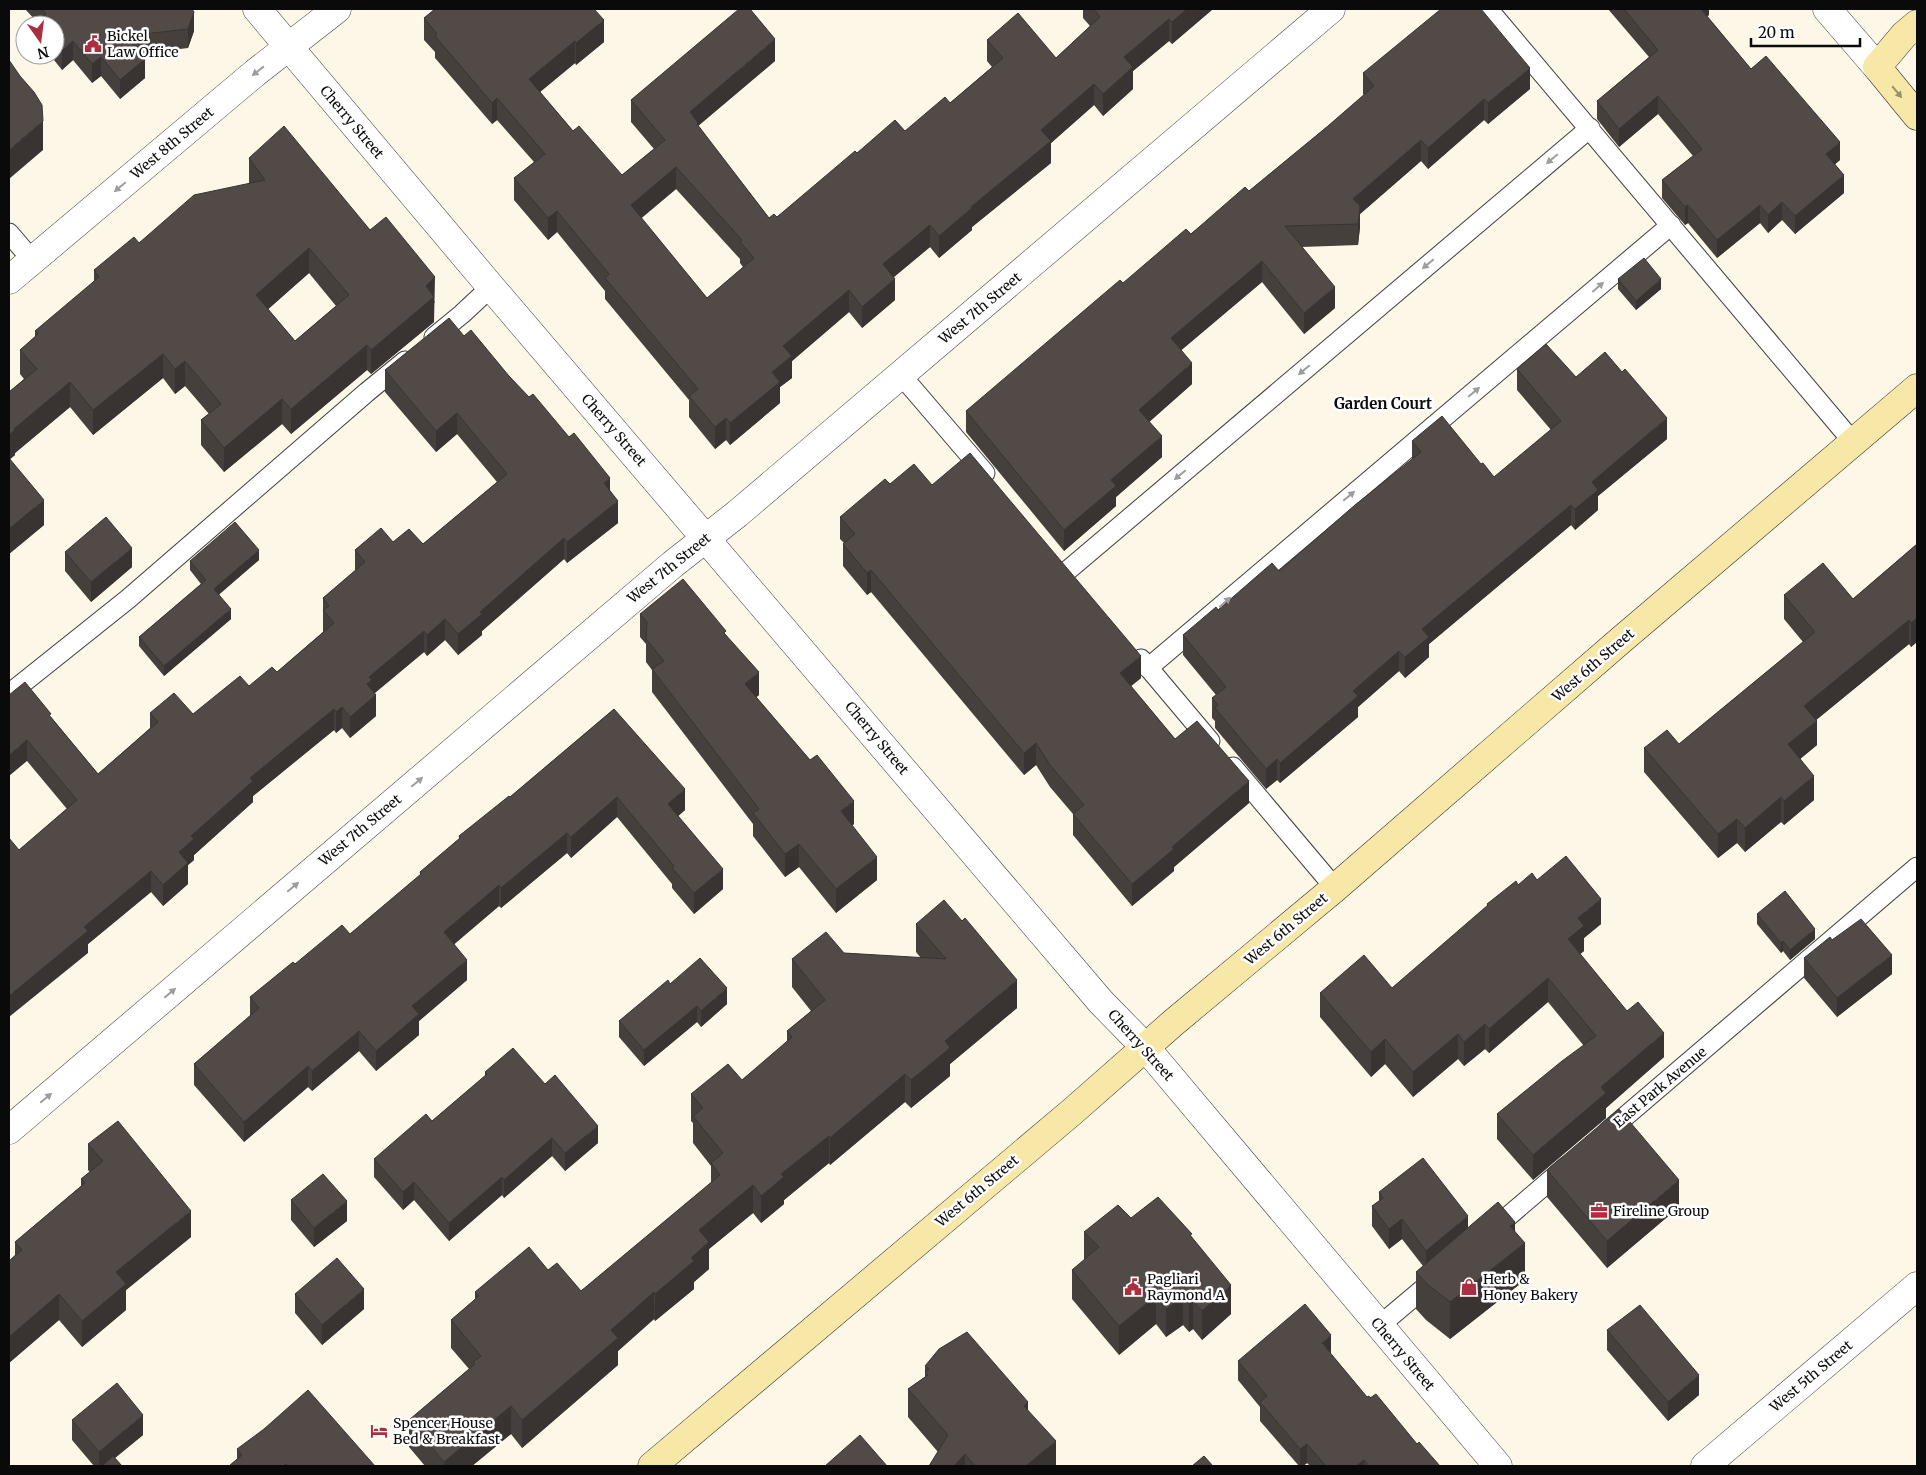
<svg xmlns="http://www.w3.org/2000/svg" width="1926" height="1475" viewBox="0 0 1926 1475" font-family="Merriweather,serif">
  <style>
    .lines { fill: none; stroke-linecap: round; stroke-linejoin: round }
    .service-casing { stroke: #3d3d3d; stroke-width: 21 }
    .minor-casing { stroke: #3d3d3d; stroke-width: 29 }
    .tertiary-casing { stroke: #3d3d3d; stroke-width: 29 }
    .secondary-casing { stroke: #2c2c2c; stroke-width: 29 }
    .service { stroke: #fff; stroke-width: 19 }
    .minor { stroke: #fff; stroke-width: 28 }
    .tertiary { stroke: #fff; stroke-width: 28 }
    .secondary { stroke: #f8e8a8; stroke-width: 28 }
    .wall { fill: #46403d; fill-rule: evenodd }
    .shaded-wall { fill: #393432 }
    .building { fill: #514a47; stroke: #393432; fill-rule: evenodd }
    .oneway { fill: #9d9d9d }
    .oneway2 { fill: #998f69 }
    .labels { text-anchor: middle; stroke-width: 5; stroke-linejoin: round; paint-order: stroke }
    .poi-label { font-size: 14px; fill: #0a0a0a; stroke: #fff; text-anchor: start }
    .street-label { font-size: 14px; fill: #0a0a0a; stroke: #fff }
    .neighbourhood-label { font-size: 15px; font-weight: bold; fill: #0a0a0a; stroke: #fff }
  </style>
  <rect width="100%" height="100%" fill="#fdf7e8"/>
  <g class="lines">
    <g class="service-casing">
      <path id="service" d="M 1488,9 L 1853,442
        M 9,233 L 32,260
        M 434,337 L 462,314 L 491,287
        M 901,375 L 985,473
        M 1067,571 L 1590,128
        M 1141,659 L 1210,741
        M 1148,668 C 1322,519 1498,373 1671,225
        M 9,694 L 128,599 L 367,392 L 405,361
        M 1233,767 L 1335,888
        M 1607,1132 L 1917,867
        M 1491,1231 L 1567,1166
        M 1379,1326 L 1436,1278"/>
    </g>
    <g class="minor-casing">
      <path id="minor" d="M 1827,9 L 1877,67
        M 9,1130 L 673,564 L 737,514 L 1331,9
        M 1705,1466 L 1917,1286"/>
    </g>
    <g class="tertiary-casing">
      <path id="tertiary" d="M 257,9 L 491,287 L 1101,1002 L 1146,1048 L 1498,1466
        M 9,280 L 255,73 L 337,9"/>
    </g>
    <g class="secondary-casing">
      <path id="secondary" d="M 1917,24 L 1904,35 L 1877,67 L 1917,116
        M 652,1466 L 1073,1111 L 1173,1023 L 1335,888 L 1621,640 L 1917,388"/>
    </g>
    <use href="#service" class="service"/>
    <use href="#minor" class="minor"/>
    <use href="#tertiary" class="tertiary"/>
    <use href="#secondary" class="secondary"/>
  </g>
  <path class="wall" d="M 25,9 L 192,9 L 194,31 L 188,48 L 140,54 L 145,78 L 120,99 L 101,76 L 92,83 L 73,60 L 62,70 L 50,55 L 55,55 L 55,25 L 38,25 L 38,23 Z
    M 435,9 L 597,9 L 595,10 L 604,42 L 576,65 L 575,63 L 540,92 L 573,131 L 622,175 L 654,149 L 631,122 L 631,100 L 775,61 L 698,126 L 769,218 L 777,217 L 857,153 L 905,131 L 950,103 L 992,67 L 987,61 L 987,40 L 1056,58 L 1090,26 L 1083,18 L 1083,9 L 1213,9 L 1172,44 L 1169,41 L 1133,71 L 1133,89 L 1103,116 L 1094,105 L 1051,143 L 1051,163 L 972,227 L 972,230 L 939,258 L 930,247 L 894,277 L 895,300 L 862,328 L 849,312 L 792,361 L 792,378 L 780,387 L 780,403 L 730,445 L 726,440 L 715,449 L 689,417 L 689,400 L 605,299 L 605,291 L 557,232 L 548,240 L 514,200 L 514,178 L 534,162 L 497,120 L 492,124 L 435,58 L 435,52 L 424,40 L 424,18 ZM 676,189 L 740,259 L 740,263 L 743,267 L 707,298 L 641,218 Z
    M 1608,9 L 1709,9 L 1709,15 L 1707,16 L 1751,69 L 1840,160 L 1835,164 L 1844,193 L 1795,234 L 1782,220 L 1768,233 L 1760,223 L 1717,258 L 1688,223 L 1685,225 L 1662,198 L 1662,180 L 1693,156 L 1658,114 L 1619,147 L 1597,119 L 1597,101 L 1649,57 Z
    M 1363,73 L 1530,89 L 1488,124 L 1484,120 L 1428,169 L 1421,161 L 1360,214 L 1360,227 L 1358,245 L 1302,247 L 1335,308 L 1304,334 L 1262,282 L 1181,350 L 1192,384 L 1149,422 L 1162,457 L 1116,497 L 1116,506 L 1064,551 L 966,432 L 966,411 L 1123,283 L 1249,191 L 1328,126 L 1364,95 L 1363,94 Z
    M 249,158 L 370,230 L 435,302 L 434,303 L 434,322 L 371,374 L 367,370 L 291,434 L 282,424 L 224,472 L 201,445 L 201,420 L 209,414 L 185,386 L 175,394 L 163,378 L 93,435 L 70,407 L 15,453 L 15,455 L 10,459 L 44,525 L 9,554 L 9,392 L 24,379 L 20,374 L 20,350 L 35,337 L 35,331 L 94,282 L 94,270 L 139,243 L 249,183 ZM 309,273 L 336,306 L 295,341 L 268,309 Z
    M 1618,279 L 1661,289 L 1636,310 L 1618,289 Z
    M 464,336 L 509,376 L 610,491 L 618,523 L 567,563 L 564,559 L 482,631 L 482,635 L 458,655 L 445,640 L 427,656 L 424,652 L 375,693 L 376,716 L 350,738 L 342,728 L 336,733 L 334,730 L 253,796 L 253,802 L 194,855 L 194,860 L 188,865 L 188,884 L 163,906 L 151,892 L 88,944 L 88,953 L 19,850 L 67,809 L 27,761 L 9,695 L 51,717 L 98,774 L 150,728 L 150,713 L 193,714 L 277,672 L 323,632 L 323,598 L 355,571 L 355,550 L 393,542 L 423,544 L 497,482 L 457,434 L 436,452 L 385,392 L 385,370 Z
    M 1517,369 L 1576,377 L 1667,439 L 1598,496 L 1598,510 L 1575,530 L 1571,525 L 1429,644 L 1429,657 L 1405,678 L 1399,671 L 1358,707 L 1358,717 L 1280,783 L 1277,780 L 1266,789 L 1215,728 L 1215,721 L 1212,718 L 1212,698 L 1216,695 L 1183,655 L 1183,635 L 1218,610 L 1279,571 L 1412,460 L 1412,441 L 1481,464 L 1494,477 L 1551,430 L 1517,390 Z
    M 890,484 L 932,485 L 1141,678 L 1131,686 L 1175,739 L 1249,803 L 1174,867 L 1174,871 L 1132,906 L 1073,835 L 1073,814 L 1050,787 L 1036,765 L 1024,775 L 871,592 L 867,595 L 843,566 L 843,544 L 844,543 L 840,539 L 840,517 Z
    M 1917,544 L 1917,642 L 1911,647 L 1909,644 L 1816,720 L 1817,745 L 1800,759 L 1814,800 L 1784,825 L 1781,822 L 1745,852 L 1737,843 L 1718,858 L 1644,772 L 1644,748 L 1679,744 L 1803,642 L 1784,619 L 1784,595 L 1853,599 Z
    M 65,552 L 132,567 L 91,602 L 65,571 Z
    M 259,560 L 219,594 L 231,619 L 164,676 L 139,646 L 139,637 L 201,584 L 190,570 L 190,561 Z
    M 640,614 L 726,635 L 759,695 L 756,697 L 810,760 L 854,824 L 852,825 L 877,880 L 836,913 L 799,867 L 785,877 L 753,836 L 753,824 L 652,692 L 652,670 L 646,662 L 646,644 L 640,637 Z
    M 614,709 L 685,810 L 678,816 L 723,889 L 694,914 L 672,888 L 672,884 L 617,817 L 571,858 L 567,853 L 501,908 L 499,906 L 454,944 L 467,980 L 419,1021 L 419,1035 L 376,1071 L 359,1051 L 312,1091 L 308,1087 L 244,1142 L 194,1085 L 194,1064 L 250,1016 L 250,997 L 295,964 L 350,934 L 420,875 L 420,872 L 459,839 L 459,836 L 510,797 Z
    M 1537,880 L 1601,924 L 1584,938 L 1584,951 L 1580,954 L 1664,1057 L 1606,1108 L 1606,1118 L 1533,1180 L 1497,1139 L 1497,1114 L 1584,1046 L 1548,1002 L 1489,1053 L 1485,1049 L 1464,1066 L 1458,1059 L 1413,1097 L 1385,1064 L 1371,1077 L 1320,1017 L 1320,993 L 1392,988 L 1487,907 L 1487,904 L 1518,885 Z
    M 1757,914 L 1815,939 L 1790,960 L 1783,951 L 1781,953 L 1757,924 Z
    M 916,924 L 1017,1008 L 950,1064 L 950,1076 L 911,1108 L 905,1102 L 830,1165 L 829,1163 L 784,1200 L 784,1204 L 761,1223 L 753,1213 L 709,1249 L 709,1269 L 694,1282 L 694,1289 L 655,1321 L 654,1319 L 618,1351 L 618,1365 L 522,1448 L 511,1434 L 472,1466 L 425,1466 L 409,1447 L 409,1420 L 469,1369 L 451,1348 L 451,1320 L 475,1299 L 475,1292 L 548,1270 L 581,1291 L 711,1183 L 711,1166 L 693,1143 L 693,1123 L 691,1121 L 691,1094 L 742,1080 L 787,1042 L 787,1031 L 811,1011 L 792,987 L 792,959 L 844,953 L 921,958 L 916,952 Z
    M 1832,940 L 1892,974 L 1837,1017 L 1804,978 L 1804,958 Z
    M 670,984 L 727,1004 L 701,1027 L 697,1022 L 644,1066 L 619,1037 L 619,1021 Z
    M 485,1072 L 598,1143 L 565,1171 L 552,1156 L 504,1198 L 502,1195 L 449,1241 L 414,1200 L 403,1210 L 374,1177 L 374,1159 L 432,1121 L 485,1076 Z
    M 88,1144 L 191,1237 L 126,1290 L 126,1310 L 82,1347 L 59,1320 L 9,1363 L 9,1261 L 15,1255 L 15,1242 L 81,1186 L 81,1179 L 90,1172 L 88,1170 Z
    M 1547,1170 L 1679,1207 L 1607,1268 L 1547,1197 Z
    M 1379,1192 L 1468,1228 L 1515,1231 L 1525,1280 L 1450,1339 L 1426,1320 L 1416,1309 L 1416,1272 L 1423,1266 L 1402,1239 L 1389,1249 L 1372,1226 L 1372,1206 L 1379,1201 Z
    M 291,1200 L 347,1221 L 314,1247 L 291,1220 Z
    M 1131,1218 L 1192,1237 L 1231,1314 L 1202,1340 L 1193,1329 L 1189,1332 L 1183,1325 L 1166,1337 L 1156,1324 L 1119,1355 L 1072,1299 L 1072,1270 L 1084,1260 L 1084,1232 Z
    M 295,1294 L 364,1309 L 322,1345 L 295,1313 Z
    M 1607,1330 L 1699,1395 L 1668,1421 L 1607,1350 Z
    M 1331,1354 L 1367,1397 L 1417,1444 L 1440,1466 L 1310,1466 L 1307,1463 L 1303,1466 L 1299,1466 L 1260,1421 L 1260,1407 L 1238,1380 L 1238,1361 Z
    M 925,1366 L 1028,1410 L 1056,1466 L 929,1466 L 938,1452 L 908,1417 L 908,1389 L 925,1377 Z
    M 72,1420 L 143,1435 L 115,1458 L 122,1466 L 94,1466 L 72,1440 Z
    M 237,1449 L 375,1466 L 229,1466 L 237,1459 Z"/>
  <path class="shaded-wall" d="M 1187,9 L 1213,9 L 1172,44 L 1172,22 Z
    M 1698,9 L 1709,9 L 1709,15 L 1698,24 Z
    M 194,12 L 194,31 L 188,48 L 188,29 Z
    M 1169,19 L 1169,41 L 1133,71 L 1133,89 L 1103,116 L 1103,94 L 1124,57 Z
    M 604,20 L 604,42 L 576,65 L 576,43 Z
    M 775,39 L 775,61 L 698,126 L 690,112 Z
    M 73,41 L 73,60 L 62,70 L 62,51 Z
    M 575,41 L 575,63 L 529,101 L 529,79 Z
    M 101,57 L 101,76 L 92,83 L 92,64 Z
    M 145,59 L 145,78 L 120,99 L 120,80 Z
    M 1530,68 L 1530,89 L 1488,124 L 1488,103 Z
    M 1094,84 L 1094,105 L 1051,143 L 1051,163 L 972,227 L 972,230 L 939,258 L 939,236 L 971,207 L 1041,130 Z
    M 1658,96 L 1658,114 L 1619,147 L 1619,129 Z
    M 497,98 L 497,120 L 492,124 L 492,103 Z
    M 1484,99 L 1484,120 L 1428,169 L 1428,148 Z
    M 43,121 L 43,150 L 9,179 L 9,150 Z
    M 1421,140 L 1421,161 L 1360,214 L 1360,227 L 1358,245 L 1358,224 L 1353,199 Z
    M 1840,142 L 1840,160 L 1826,172 L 1826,154 Z
    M 676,167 L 676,189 L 631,227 L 631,205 Z
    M 1844,175 L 1844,193 L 1795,234 L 1795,216 Z
    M 1782,202 L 1782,220 L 1768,233 L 1768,215 Z
    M 1688,205 L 1688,223 L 1685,225 L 1685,207 Z
    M 1760,205 L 1760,223 L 1717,258 L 1717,240 Z
    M 557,211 L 557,232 L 548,240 L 548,218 Z
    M 930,225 L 930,247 L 883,286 L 883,264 Z
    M 309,248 L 309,273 L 256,320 L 256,295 Z
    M 1262,261 L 1262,282 L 1171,359 L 1171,338 Z
    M 435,277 L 434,322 L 371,374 L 371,350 L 426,286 Z
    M 895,279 L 895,300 L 862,328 L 862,307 Z
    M 1661,279 L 1661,289 L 1636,310 L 1636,301 Z
    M 1335,287 L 1335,308 L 1304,334 L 1304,313 Z
    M 849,290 L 849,312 L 792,361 L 792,378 L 780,387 L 780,403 L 730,445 L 730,423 L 772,372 L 783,346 Z
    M 367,345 L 367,370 L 291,434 L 291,409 Z
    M 163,354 L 163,378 L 93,435 L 93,410 Z
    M 185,361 L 185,386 L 175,394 L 175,369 Z
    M 1192,363 L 1192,384 L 1139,431 L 1139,410 Z
    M 70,382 L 70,407 L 15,453 L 15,455 L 9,460 L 9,435 L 14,429 Z
    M 282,399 L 282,424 L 224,472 L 224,448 Z
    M 457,413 L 457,434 L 436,452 L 436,431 Z
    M 726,418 L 726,440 L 715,449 L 715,427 Z
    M 1667,418 L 1667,439 L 1598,496 L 1598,510 L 1575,530 L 1575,509 L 1592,482 Z
    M 1162,436 L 1162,457 L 1116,497 L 1116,506 L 1064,551 L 1064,530 L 1111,480 Z
    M 610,478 L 610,499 L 604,483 Z
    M 44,500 L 44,525 L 9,554 L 9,529 Z
    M 618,501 L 618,523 L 567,563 L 567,542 Z
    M 1571,505 L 1571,525 L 1429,644 L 1429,657 L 1405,678 L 1405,657 L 1422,629 Z
    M 564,538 L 564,559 L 482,631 L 482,635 L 458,655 L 458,634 L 480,612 Z
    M 132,548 L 132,567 L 91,602 L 91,582 Z
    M 259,550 L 259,560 L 214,599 L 214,589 Z
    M 871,570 L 871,592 L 867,595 L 867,573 Z
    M 231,609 L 231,619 L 164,676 L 164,666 Z
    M 1917,618 L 1917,642 L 1911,647 L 1911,623 Z
    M 445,619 L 445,640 L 427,656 L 427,635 Z
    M 1909,620 L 1909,644 L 1804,730 L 1804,706 Z
    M 424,631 L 424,652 L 372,695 L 376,695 L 376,716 L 350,738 L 350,717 L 367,684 L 369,677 Z
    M 1399,651 L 1399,671 L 1358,707 L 1358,717 L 1280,783 L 1280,763 L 1353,691 Z
    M 1141,656 L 1141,678 L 1120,695 L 1120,673 Z
    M 759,672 L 759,695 L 745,707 L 745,684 Z
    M 342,707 L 342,728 L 336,733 L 336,712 Z
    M 334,709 L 334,730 L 253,796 L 253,802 L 194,855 L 194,860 L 188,865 L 188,884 L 163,906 L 163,885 L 179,852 L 191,836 L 250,778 Z
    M 1817,721 L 1817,745 L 1788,769 L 1788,744 Z
    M 27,740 L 27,761 L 9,776 L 9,755 Z
    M 1036,743 L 1036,765 L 1024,775 L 1024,753 Z
    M 1277,759 L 1277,780 L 1266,789 L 1266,769 Z
    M 1814,776 L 1814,800 L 1784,825 L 1784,801 Z
    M 1249,781 L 1249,803 L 1174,867 L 1174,871 L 1132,906 L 1132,884 L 1172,847 Z
    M 685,789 L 685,810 L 668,825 L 668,804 Z
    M 617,797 L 617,817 L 571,858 L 571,837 Z
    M 1781,797 L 1781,822 L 1745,852 L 1745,828 Z
    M 854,801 L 854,824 L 841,834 L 841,811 Z
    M 1737,819 L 1737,843 L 1718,858 L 1718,834 Z
    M 567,833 L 567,853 L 501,908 L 501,888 Z
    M 799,844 L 799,867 L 785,877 L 785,854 Z
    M 877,857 L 877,880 L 836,913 L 836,889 Z
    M 723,869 L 723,889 L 694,914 L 694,893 Z
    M 151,871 L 151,892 L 88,944 L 88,953 L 9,1017 L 9,996 L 84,927 Z
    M 499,885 L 499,906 L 444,953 L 444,932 Z
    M 1601,899 L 1601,924 L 1584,938 L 1584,951 L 1568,964 L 1568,939 L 1578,918 Z
    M 1815,929 L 1815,939 L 1790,960 L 1790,950 Z
    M 1783,941 L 1783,951 L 1781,953 L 1781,943 Z
    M 1892,955 L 1892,974 L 1837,1017 L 1837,998 Z
    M 467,960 L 467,980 L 419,1021 L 419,1035 L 376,1071 L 376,1051 L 412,1006 Z
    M 1548,978 L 1548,1002 L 1489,1053 L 1489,1029 Z
    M 1017,980 L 1017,1008 L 950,1064 L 950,1076 L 911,1108 L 911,1080 L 945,1041 Z
    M 727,988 L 727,1004 L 701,1027 L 701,1011 Z
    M 697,1006 L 697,1022 L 644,1066 L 644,1050 Z
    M 1485,1024 L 1485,1049 L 1464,1066 L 1464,1042 Z
    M 359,1031 L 359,1051 L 312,1091 L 312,1071 Z
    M 1664,1033 L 1664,1057 L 1606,1108 L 1606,1118 L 1533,1180 L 1533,1155 L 1601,1087 Z
    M 1458,1034 L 1458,1059 L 1413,1097 L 1413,1072 Z
    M 1385,1039 L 1385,1064 L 1371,1077 L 1371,1052 Z
    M 308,1066 L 308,1087 L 244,1142 L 244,1122 Z
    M 905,1074 L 905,1102 L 830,1165 L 830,1138 Z
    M 598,1126 L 598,1143 L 565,1171 L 565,1153 Z
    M 829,1136 L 829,1163 L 784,1200 L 784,1204 L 761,1223 L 761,1196 L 781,1174 Z
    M 552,1138 L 552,1156 L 504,1198 L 504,1180 Z
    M 502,1177 L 502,1195 L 449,1241 L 449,1223 Z
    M 1679,1180 L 1679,1207 L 1607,1268 L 1607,1241 Z
    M 414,1182 L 414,1200 L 403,1210 L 403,1192 Z
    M 753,1185 L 753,1213 L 709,1249 L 709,1269 L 694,1282 L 694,1289 L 655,1321 L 655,1294 L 691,1258 L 699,1230 Z
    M 347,1201 L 347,1221 L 314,1247 L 314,1228 Z
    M 191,1211 L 191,1237 L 126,1290 L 126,1310 L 82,1347 L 82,1321 L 116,1272 Z
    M 1468,1216 L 1468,1235 L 1426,1271 L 1426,1251 Z
    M 1402,1219 L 1402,1239 L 1389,1249 L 1389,1229 Z
    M 1515,1222 L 1515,1250 L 1525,1243 L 1525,1280 L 1450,1339 L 1450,1302 L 1510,1226 Z
    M 1231,1285 L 1231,1314 L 1202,1340 L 1202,1311 Z
    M 364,1289 L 364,1309 L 322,1345 L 322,1325 Z
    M 654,1292 L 654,1319 L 618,1351 L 618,1365 L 522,1448 L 522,1420 L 611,1330 Z
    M 59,1294 L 59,1320 L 9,1363 L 9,1337 Z
    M 1156,1296 L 1156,1324 L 1119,1355 L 1119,1326 Z
    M 1183,1297 L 1183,1325 L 1166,1337 L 1166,1309 Z
    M 1193,1301 L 1193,1329 L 1189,1332 L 1189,1304 Z
    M 1331,1335 L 1331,1354 L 1322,1343 Z
    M 1699,1375 L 1699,1395 L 1668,1421 L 1668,1402 Z
    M 1028,1402 L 1028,1431 L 1024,1406 Z
    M 511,1406 L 511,1434 L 472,1466 L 444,1466 L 444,1462 Z
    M 143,1415 L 143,1435 L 105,1466 L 99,1466 L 99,1452 Z
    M 1056,1441 L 1056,1466 L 1026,1466 Z
    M 1307,1444 L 1307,1463 L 1303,1466 L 1300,1466 L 1300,1449 Z
    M 965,1454 L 965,1466 L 954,1466 Z
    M 1364,1460 L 1364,1466 L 1356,1466 Z"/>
  <path class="building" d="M 42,9 L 192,9 L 194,12 L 188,29 L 126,36 L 145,59 L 120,80 L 101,57 L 92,64 L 73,41 L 62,51 L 55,42 L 55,25 L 41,25 L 38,21 L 46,14 Z
    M 435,9 L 594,9 L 604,20 L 576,43 L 575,41 L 529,79 L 573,131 L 579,126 L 622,175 L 665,140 L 631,100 L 739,9 L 750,9 L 775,39 L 690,112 L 698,123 L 697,124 L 769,218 L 774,214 L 777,217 L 855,151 L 857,153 L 895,120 L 905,131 L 945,97 L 950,103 L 1003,58 L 987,40 L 1018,13 L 1056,58 L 1100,17 L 1094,9 L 1187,9 L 1172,22 L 1169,19 L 1124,57 L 1133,67 L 1103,94 L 1094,84 L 1041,130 L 1051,141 L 971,207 L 972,208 L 939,236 L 930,225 L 883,264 L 895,279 L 862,307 L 849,290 L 783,346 L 792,356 L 772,372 L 780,382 L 730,423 L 726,418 L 715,427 L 689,396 L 698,389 L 605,278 L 609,274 L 557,211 L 548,218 L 514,178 L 545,154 L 497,98 L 492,103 L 435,36 L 437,34 L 424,18 ZM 676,167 L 742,240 L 740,242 L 754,258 L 707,298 L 631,205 Z
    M 1441,9 L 1481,9 L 1530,68 L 1488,103 L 1484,99 L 1428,148 L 1421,140 L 1353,199 L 1360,206 L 1358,224 L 1285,226 L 1335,287 L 1304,313 L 1262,261 L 1171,338 L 1192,363 L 1139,410 L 1162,436 L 1111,480 L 1116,486 L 1064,530 L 966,411 L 1120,280 L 1123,283 L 1186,229 L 1191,234 L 1245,187 L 1249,191 L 1328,126 L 1374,86 L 1363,73 Z
    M 1624,9 L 1701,9 L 1751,69 L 1766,56 L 1840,142 L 1826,154 L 1844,175 L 1795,216 L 1782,202 L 1768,215 L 1760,205 L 1717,240 L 1688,205 L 1685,207 L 1662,180 L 1702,149 L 1658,96 L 1619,129 L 1597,101 L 1658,50 Z
    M 9,60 L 20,76 L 34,92 L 42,105 L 43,121 L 9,150 Z
    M 284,126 L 370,230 L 386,217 L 435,277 L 426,286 L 434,297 L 371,350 L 367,345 L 291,409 L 282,399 L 224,448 L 201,420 L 221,404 L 185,361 L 175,369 L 163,354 L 93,410 L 70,382 L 14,429 L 15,430 L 9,435 L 9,392 L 37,369 L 20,350 L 38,334 L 35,331 L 99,277 L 94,270 L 134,237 L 139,243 L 194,195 L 265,180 L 249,158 ZM 309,248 L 349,295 L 295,341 L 256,295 Z
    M 1644,258 L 1661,279 L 1636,301 L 1618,279 Z
    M 449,318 L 464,336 L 471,330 L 509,376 L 529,397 L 533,394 L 569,437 L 574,433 L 610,478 L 604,483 L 618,501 L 567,542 L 564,538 L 480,612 L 482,614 L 458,634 L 445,619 L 427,635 L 424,631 L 369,677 L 372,680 L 367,684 L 376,695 L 350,717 L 342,707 L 336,712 L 334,709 L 250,778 L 253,781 L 191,836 L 194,839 L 179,852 L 188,863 L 163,885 L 151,871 L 84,927 L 88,931 L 9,996 L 9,838 L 19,850 L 77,800 L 27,740 L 9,755 L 9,695 L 25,682 L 51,714 L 49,715 L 98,774 L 158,722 L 150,713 L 174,693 L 193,714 L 240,676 L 249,686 L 272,667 L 277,672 L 334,623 L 323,610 L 329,606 L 323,598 L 365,562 L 355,550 L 381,528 L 393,542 L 409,529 L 423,544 L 507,474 L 457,413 L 436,431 L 385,370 Z
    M 1546,344 L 1576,377 L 1605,352 L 1622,372 L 1625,369 L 1667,418 L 1592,482 L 1598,490 L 1575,509 L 1571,505 L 1471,588 L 1422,629 L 1429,637 L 1405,657 L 1399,651 L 1353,691 L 1358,696 L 1280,763 L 1277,759 L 1266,769 L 1215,708 L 1218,705 L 1212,698 L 1226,687 L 1183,635 L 1216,607 L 1218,610 L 1272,563 L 1279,571 L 1355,505 L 1421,452 L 1412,441 L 1442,416 L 1481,464 L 1483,463 L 1494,477 L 1561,421 L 1517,369 Z
    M 970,453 L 1141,656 L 1120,673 L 1175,739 L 1197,721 L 1249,781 L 1172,847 L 1174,849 L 1132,884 L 1073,814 L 1084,805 L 1050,765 L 1036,743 L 1024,753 L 871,570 L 867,573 L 843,544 L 855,534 L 840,517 L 885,479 L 890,484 L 914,464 L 932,485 Z
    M 9,458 L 44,500 L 9,529 Z
    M 106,517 L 132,548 L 91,582 L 65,552 Z
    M 235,522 L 259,550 L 214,589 L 231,609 L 164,666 L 139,637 L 206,580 L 190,561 Z
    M 1917,544 L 1917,618 L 1911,623 L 1909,620 L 1804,706 L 1817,721 L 1788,744 L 1814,776 L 1784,801 L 1781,797 L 1745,828 L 1737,819 L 1718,834 L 1644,748 L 1667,730 L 1679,744 L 1815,632 L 1784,595 L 1823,563 L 1853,599 Z
    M 683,579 L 726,631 L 724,633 L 759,672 L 745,684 L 810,760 L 817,755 L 854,801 L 841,811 L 877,857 L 836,889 L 799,844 L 785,854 L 753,813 L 759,809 L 652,669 L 664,661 L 646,639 L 647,622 L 640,614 Z
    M 614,709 L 685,789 L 668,804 L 723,869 L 694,893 L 672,868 L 674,866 L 617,797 L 571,837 L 567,833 L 501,888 L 499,885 L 444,932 L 467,960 L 412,1006 L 419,1014 L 376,1051 L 359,1031 L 312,1071 L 308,1066 L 244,1122 L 194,1064 L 259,1008 L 250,997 L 293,962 L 295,964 L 342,925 L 350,934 L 421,874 L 420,872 L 460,838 L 459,836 L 509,796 L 510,797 Z
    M 1566,856 L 1601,899 L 1578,918 L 1584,926 L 1568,939 L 1627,1011 L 1638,1002 L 1664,1033 L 1601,1087 L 1606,1093 L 1533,1155 L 1497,1114 L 1562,1061 L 1596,1036 L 1548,978 L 1489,1029 L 1485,1024 L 1464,1042 L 1458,1034 L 1413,1072 L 1385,1039 L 1371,1052 L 1320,993 L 1364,955 L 1392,988 L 1488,905 L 1487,904 L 1516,881 L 1518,885 L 1532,873 L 1537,880 Z
    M 1785,891 L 1815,929 L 1790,950 L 1783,941 L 1781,943 L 1757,914 Z
    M 944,900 L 962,921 L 965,918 L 1017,980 L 945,1041 L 950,1048 L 911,1080 L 905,1074 L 830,1138 L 829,1136 L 781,1174 L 784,1177 L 761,1196 L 753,1185 L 699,1230 L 709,1242 L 691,1258 L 694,1261 L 655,1294 L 654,1292 L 611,1330 L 618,1338 L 522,1420 L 511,1406 L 444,1462 L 409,1420 L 475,1364 L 473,1362 L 481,1356 L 451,1320 L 479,1296 L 475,1292 L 529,1247 L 548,1270 L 557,1263 L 581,1291 L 720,1175 L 711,1163 L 723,1153 L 693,1116 L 703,1108 L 691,1094 L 728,1064 L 742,1080 L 792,1037 L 787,1031 L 825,1000 L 792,959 L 826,932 L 844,953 L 946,959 L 916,924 Z
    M 1861,919 L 1892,955 L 1837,998 L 1804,958 L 1830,937 L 1832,940 Z
    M 700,958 L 727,988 L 701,1011 L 697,1006 L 644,1050 L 619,1021 L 668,980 L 670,984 Z
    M 513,1048 L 545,1084 L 555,1075 L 598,1126 L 565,1153 L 552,1138 L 504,1180 L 502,1177 L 449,1223 L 414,1182 L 403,1192 L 374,1159 L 426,1114 L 432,1121 L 487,1074 L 485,1072 Z
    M 1619,1109 L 1679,1180 L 1607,1241 L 1547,1170 Z
    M 118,1121 L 191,1211 L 116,1272 L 126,1284 L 82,1321 L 59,1294 L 9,1337 L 9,1261 L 22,1250 L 15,1242 L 85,1183 L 81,1179 L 103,1161 L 88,1144 Z
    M 1423,1158 L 1468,1216 L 1426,1251 L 1402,1219 L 1389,1229 L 1372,1206 L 1383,1198 L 1379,1192 Z
    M 323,1174 L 347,1201 L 314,1228 L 291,1200 Z
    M 1158,1197 L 1192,1234 L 1190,1235 L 1231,1285 L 1202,1311 L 1193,1301 L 1189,1304 L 1183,1297 L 1166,1309 L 1156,1296 L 1119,1326 L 1072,1270 L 1099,1247 L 1084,1232 L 1118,1205 L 1131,1218 Z
    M 1498,1202 L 1515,1222 L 1510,1226 L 1525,1243 L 1450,1302 L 1426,1283 L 1416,1272 Z
    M 337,1258 L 364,1289 L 322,1325 L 295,1294 Z
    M 1305,1304 L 1331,1335 L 1322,1343 L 1367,1397 L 1369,1396 L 1370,1398 L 1376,1394 L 1417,1444 L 1419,1442 L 1440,1466 L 1369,1466 L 1364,1460 L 1356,1466 L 1326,1466 L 1307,1444 L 1300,1449 L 1260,1402 L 1267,1396 L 1238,1361 Z
    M 1640,1305 L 1699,1375 L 1668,1402 L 1607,1330 Z
    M 967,1332 L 1028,1402 L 1024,1406 L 1056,1441 L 1026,1466 L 975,1466 L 965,1454 L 954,1466 L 929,1466 L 948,1435 L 908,1389 L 928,1375 L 925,1372 L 929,1369 L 925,1366 L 939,1349 Z
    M 117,1383 L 143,1415 L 99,1452 L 72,1420 Z
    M 308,1390 L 375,1466 L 288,1466 L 286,1464 L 283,1466 L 229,1466 L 242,1455 L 237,1449 L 264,1429 Z
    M 860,1435 L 887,1466 L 825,1466 Z
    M 113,1456 L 122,1466 L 102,1466 Z
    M 1204,1456 L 1213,1466 L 1192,1466 Z"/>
  <defs><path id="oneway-solid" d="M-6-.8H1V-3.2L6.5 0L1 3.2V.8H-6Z" transform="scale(1.25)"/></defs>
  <g class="oneway">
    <use href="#oneway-solid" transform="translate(258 71) rotate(142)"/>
    <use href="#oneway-solid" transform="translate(1552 159) rotate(140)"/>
    <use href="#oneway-solid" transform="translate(120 187) rotate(140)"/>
    <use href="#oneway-solid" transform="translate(1428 264) rotate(140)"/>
    <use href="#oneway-solid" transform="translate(1598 287) rotate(-41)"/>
    <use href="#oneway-solid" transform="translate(1304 370) rotate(140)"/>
    <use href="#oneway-solid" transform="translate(1474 392) rotate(-40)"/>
    <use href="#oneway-solid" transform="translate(1180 475) rotate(140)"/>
    <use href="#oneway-solid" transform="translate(1349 496) rotate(-40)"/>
    <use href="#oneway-solid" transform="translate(1225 602) rotate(-41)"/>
    <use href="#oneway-solid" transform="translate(417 782) rotate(-40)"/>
    <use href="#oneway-solid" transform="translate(293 887) rotate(-40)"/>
    <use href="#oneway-solid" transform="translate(170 993) rotate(-40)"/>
    <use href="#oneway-solid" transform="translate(46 1098) rotate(-40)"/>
  </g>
  <use class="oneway2" href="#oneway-solid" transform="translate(1897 92) rotate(50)"/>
  <defs>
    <g id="civic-bare" transform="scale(1.35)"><path d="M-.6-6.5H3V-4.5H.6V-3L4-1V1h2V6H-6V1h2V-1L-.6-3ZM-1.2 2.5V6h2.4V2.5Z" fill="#ad2e3f" stroke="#fff" stroke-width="2.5" paint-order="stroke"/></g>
    <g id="office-bare" transform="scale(1.35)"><path d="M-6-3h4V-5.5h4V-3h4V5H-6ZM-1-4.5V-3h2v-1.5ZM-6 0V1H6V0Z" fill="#ad2e3f" stroke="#fff" stroke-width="2.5" paint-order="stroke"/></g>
    <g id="shop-bare" transform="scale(1.35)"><path d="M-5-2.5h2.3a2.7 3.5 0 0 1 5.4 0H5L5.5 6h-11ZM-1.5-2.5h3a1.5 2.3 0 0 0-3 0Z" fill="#ad2e3f" stroke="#fff" stroke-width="2.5" paint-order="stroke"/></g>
    <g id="hotel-bare" transform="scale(1.35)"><path d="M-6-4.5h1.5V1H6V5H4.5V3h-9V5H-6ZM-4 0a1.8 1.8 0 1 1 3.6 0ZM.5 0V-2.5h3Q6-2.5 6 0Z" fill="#ad2e3f" stroke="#fff" stroke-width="2.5" paint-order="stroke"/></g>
  </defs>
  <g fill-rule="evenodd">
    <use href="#civic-bare" x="93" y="44"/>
    <use href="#office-bare" x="1599" y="1211"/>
    <use href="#civic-bare" x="1133" y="1287"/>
    <use href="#shop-bare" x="1469" y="1287"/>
    <use href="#hotel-bare" x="379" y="1431"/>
  </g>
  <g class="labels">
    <g class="poi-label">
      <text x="107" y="41">Bickel<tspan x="107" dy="16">Law Office</tspan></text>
      <text x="1613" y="1216">Fireline Group</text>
      <text x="1147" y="1284">Pagliari<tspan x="1147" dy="16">Raymond A</tspan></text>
      <text x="1483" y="1284">Herb &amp;<tspan x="1483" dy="16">Honey Bakery</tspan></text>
      <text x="393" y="1428">Spencer House<tspan x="393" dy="16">Bed &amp; Breakfast</tspan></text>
    </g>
    <g class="street-label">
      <text transform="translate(352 122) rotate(50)" y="5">Cherry Street</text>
      <text transform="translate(172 143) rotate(-40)" y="5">West 8th Street</text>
      <text transform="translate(980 308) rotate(-40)" y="5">West 7th Street</text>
      <text transform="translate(614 430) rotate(49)" y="5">Cherry Street</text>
      <text transform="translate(669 568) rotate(-39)" y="5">West 7th Street</text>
      <text transform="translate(1593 665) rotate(-41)" y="5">West 6th Street</text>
      <text transform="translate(877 738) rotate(50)" y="5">Cherry Street</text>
      <text transform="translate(360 830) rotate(-40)" y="5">West 7th Street</text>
      <text transform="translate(1286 929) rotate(-40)" y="5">West 6th Street</text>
      <text transform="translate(1141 1045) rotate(48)" y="5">Cherry Street</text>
      <text transform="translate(1660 1087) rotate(-40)" y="5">East Park Avenue</text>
      <text transform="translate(977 1191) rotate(-40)" y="5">West 6th Street</text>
      <text transform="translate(1403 1354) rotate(50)" y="5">Cherry Street</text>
      <text transform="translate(1811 1376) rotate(-40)" y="5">West 5th Street</text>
    </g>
    <g class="neighbourhood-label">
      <text x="1383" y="409">Garden Court</text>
    </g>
  </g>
  <rect width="1926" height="1475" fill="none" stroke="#0a0a0a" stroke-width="20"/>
  <g transform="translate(40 40) rotate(166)"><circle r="24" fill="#ffffff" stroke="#9d9d9d"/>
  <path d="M0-4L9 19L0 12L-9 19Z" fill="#ad2e3f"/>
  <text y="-8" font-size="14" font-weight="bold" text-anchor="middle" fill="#0a0a0a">N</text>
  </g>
  <path d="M1751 38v8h109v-8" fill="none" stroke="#0a0a0a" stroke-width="2.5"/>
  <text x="1758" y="38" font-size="15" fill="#0a0a0a" stroke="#ffffff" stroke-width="4" paint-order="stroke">20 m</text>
</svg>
